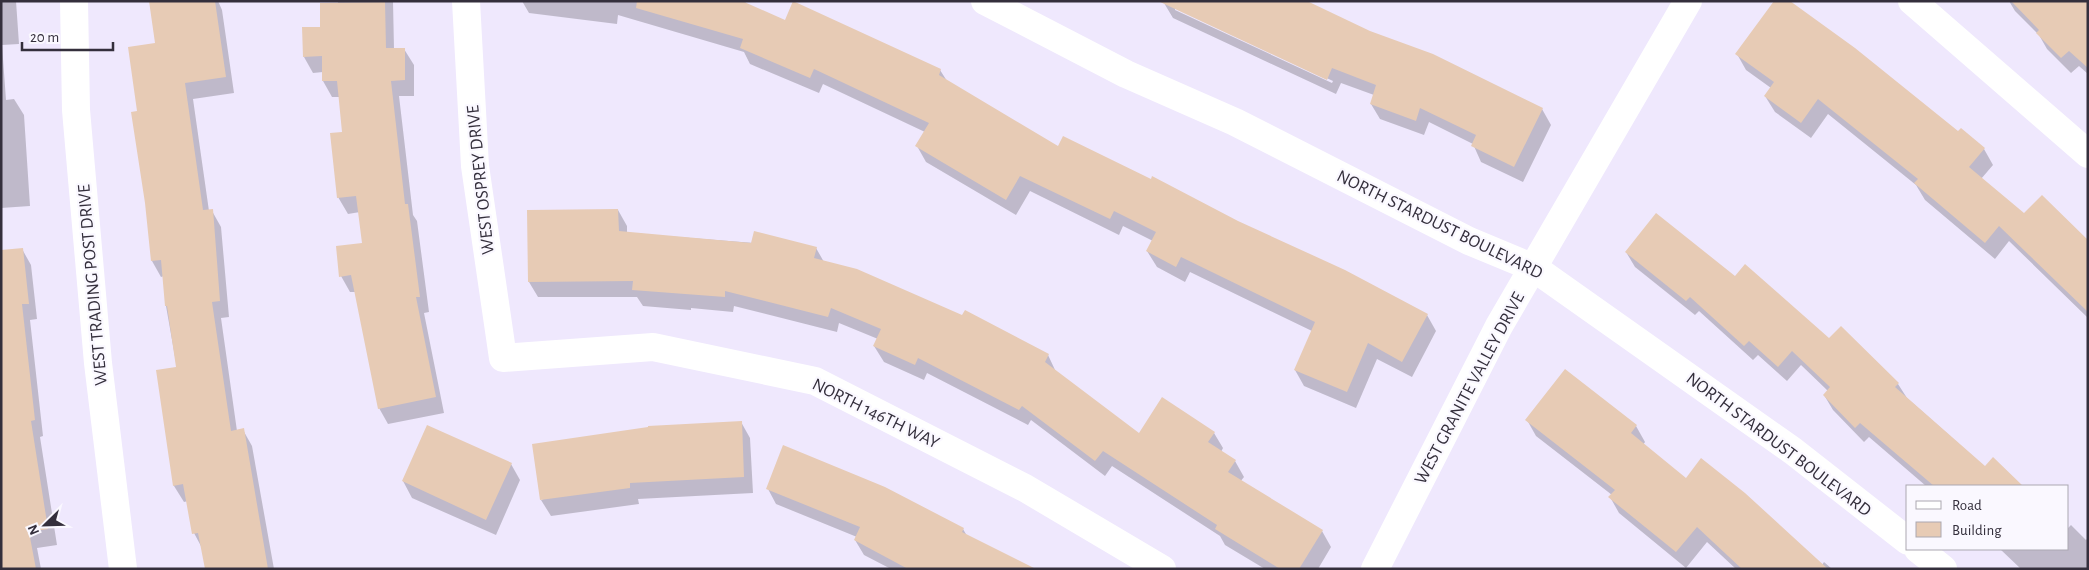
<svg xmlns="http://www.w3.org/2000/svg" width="2089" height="570" viewBox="0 0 2089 570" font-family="'Alegreya Sans',sans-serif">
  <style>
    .shadow { fill: #0003; fill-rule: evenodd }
    .building { fill: #e7cbb5 }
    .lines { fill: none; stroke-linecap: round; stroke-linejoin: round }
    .minor { stroke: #fff; stroke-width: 28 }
    .tertiary { stroke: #fff; stroke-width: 28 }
    .labels { text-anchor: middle; stroke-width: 4.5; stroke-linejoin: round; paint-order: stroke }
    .street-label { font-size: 18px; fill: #342f3c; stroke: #faf8ff }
  </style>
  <rect width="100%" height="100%" fill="#efe8fd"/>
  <path class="shadow" d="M 1,1 L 16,1 L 19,44 L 2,45 L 6,100 L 14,99 L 24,115 L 30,206 L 1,208 Z
    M 151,1 L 218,1 L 222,10 L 234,93 L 193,99 L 209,211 L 212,211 L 221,227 L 229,317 L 221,318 L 237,431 L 243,430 L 252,446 L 274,569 L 206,569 L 202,548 L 194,533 L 188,501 L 184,502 L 174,486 L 157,371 L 177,368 L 166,306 L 164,276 L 161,277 L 152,261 L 139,113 L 157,44 Z
    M 339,1 L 393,1 L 394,49 L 404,49 L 414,65 L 414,96 L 399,96 L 413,215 L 417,221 L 429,312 L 424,313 L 444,413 L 388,424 L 379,408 L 356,292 L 350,292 L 341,276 L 364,244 L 360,212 L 348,214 L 338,197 L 344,133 L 340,97 L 332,97 L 323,81 L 323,72 L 313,73 L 304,57 Z
    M 522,1 L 746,1 L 745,4 L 786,21 L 940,70 L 947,81 L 1058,148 L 1237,222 L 1427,315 L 1436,331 L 1412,377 L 1377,359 L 1356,408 L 1304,386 L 1295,370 L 1312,331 L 1190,272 L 1185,282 L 1157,267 L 1147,251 L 1153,241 L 1123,226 L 1119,235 L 1030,191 L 1016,215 L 926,162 L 917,146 L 925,132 L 823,84 L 819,93 L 750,64 L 744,52 L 618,15 L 617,24 L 529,13 Z
    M 2009,1 L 2088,1 L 2088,74 L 2079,66 L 2071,73 L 2047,49 L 2039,35 L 2015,11 Z
    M 1164,3 L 1542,109 L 1551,125 L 1523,182 L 1481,162 L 1473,144 L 1429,122 L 1424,135 L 1380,119 L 1371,104 L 1374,95 L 1341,83 L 1336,94 L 1173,18 ZM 1175,8 L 1333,81 L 1332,83 L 1175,10 Z
    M 1737,54 L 1958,133 L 1984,149 L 1993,165 L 1981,179 L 2024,215 L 2088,242 L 2088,318 L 2009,241 L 1995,259 L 1925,200 L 1916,185 L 1828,114 L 1811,138 L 1775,112 L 1765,96 L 1771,88 L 1746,70 Z
    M 618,210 L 627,226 L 627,233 L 816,248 L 824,262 L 1048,355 L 1056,372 L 1140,435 L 1214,433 L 1223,448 L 1221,452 L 1235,461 L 1244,477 L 1240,482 L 1322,531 L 1331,547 L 1318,569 L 1265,569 L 1225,545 L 1220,536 L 1112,466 L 1105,476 L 1031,420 L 1028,425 L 927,373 L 924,380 L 884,362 L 874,346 L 878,339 L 839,323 L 837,332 L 734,306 L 733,312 L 691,308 L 691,310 L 643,306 L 637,297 L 538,297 L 529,282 Z
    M 22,249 L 31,265 L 37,319 L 30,320 L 43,436 L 40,437 L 57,545 L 37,548 L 41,569 L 1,569 Z
    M 1626,252 L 1735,278 L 1898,384 L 1907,398 L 1985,467 L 1993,459 L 2021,486 L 1926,486 L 1869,437 L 1864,442 L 1833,410 L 1824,395 L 1828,391 L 1801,365 L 1787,381 L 1758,355 L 1753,360 L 1699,311 L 1695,315 L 1635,267 Z
    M 1527,420 L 1636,426 L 1645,442 L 1643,445 L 1686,479 L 1822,565 L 1824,562 L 1832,569 L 1736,569 L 1707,542 L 1686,568 L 1619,513 L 1610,497 L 1612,495 L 1536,436 Z
    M 741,422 L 750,438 L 753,493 L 638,499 L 639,504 L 551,516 L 541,500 Z
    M 511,464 L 520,480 L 496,535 L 412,498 L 403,481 Z
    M 768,489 L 963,529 L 967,536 L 1034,569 L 891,569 L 864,555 L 855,540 L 857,537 L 776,504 Z
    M 2071,525 L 2086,540 L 2088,538 L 2088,569 L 2021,569 L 2000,549 L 2068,549 L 2068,528 Z"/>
  <path class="building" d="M 149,1 L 215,1 L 226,77 L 185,83 L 203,210 L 213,209 L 220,301 L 212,302 L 231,431 L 244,428 L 268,569 L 205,569 L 198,533 L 192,534 L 183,484 L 173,486 L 156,370 L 176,367 L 167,306 L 165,306 L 161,260 L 151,261 L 145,203 L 131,112 L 137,111 L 128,47 L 155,43 Z
    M 637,1 L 742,1 L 785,20 L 793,1 L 941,69 L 939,75 L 1058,146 L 1063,136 L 1151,179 L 1152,176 L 1238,221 L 1345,270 L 1428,314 L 1402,362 L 1368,343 L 1347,392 L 1294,370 L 1315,322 L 1181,257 L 1176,267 L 1146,251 L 1156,232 L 1114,211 L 1110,219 L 1020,176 L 1006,200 L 915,146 L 929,123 L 814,69 L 810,78 L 740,48 L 743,39 L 636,8 Z
    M 1158,1 L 1307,1 L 1370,31 L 1433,54 L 1543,108 L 1514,167 L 1471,146 L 1476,135 L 1420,108 L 1416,121 L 1370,104 L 1376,85 L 1332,68 L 1327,80 Z
    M 1774,1 L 1790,1 L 1855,48 L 1958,131 L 1961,128 L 1985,148 L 1969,167 L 2024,213 L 2042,195 L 2088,240 L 2088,312 L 1999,226 L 1985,243 L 1914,183 L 1918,179 L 1818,99 L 1801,123 L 1764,96 L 1774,82 L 1735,54 Z
    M 2011,1 L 2088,1 L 2088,68 L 2069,51 L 2061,58 L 2036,33 L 2039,30 Z
    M 385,2 L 386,48 L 405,48 L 405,80 L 391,81 L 405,204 L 408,204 L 420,297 L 416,297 L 436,397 L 378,409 L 351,275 L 339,277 L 336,246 L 362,243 L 356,196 L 337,198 L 330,133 L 342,132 L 337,81 L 322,81 L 322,56 L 303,57 L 302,27 L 320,27 L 320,3 Z
    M 618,209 L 619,231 L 751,243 L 754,231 L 817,247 L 814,258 L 857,269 L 962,315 L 965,310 L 1049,354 L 1045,362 L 1139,433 L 1162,397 L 1215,432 L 1208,442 L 1236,460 L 1228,472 L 1323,530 L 1299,569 L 1280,569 L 1215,529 L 1217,525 L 1103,451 L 1095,461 L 1022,406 L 1019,410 L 918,358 L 915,365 L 873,346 L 881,329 L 831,308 L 828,317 L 725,291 L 725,297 L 632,290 L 633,281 L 528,282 L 527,210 Z
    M 1656,213 L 1735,276 L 1745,264 L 1829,338 L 1841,326 L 1899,383 L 1895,387 L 1985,466 L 1993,457 L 2023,486 L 1934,486 L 1860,423 L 1855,428 L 1823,395 L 1830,387 L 1792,351 L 1778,367 L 1749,341 L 1744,346 L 1690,297 L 1686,301 L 1625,252 Z
    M 23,248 L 29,304 L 22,304 L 35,420 L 31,421 L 48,529 L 29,532 L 36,569 L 1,569 L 1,250 Z
    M 1565,369 L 1637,425 L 1631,433 L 1686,478 L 1701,458 L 1745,493 L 1828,569 L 1742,569 L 1697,527 L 1676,552 L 1608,497 L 1615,490 L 1525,420 Z
    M 742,421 L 744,477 L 630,483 L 630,488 L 540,500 L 532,444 L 648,427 L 648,426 Z
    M 427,425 L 512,463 L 486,520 L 402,481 Z
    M 783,445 L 885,487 L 964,528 L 962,532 L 1036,569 L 908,569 L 854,540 L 860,527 L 766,489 Z"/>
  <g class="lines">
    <path class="minor" d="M 74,1 L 76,110 L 98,363 L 123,569
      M 466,1 L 475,166 L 503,358 L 653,347 L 815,381 L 1025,488 L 1162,569
      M 1912,1 L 2088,154
      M 1534,268 L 1793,451 L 1908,541
      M 1918,549 L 1943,569"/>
    <path class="tertiary" d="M 985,1 L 1126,74 L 1235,122 L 1469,241 L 1534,268
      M 1375,569 L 1499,326 L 1688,1"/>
  </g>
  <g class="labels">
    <g class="street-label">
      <text transform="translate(480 180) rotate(-96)" y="6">WEST OSPREY DRIVE</text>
      <text transform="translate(1440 224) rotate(26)" y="6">NORTH STARDUST BOULEVARD</text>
      <text transform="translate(92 285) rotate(-95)" y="6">WEST TRADING POST DRIVE</text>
      <text transform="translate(1469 388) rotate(-62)" y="6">WEST GRANITE VALLEY DRIVE</text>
      <text transform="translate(876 413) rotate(26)" y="6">NORTH 146TH WAY</text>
      <text transform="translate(1779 444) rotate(37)" y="6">NORTH STARDUST BOULEVARD</text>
    </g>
  </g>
  <rect width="2089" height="570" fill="none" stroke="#342f3c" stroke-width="5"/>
  <rect x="1906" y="485" width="162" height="65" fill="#faf8ff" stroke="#aba8b1"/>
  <rect x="1916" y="501" width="25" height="8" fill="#ffffff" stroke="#aba8b1"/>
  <text x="1952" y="510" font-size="15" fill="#342f3c">Road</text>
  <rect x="1916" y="522" width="25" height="15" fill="#e7cbb5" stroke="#aba8b1"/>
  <text x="1952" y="535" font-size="15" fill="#342f3c">Building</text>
  <g transform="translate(45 525) rotate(247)" stroke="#faf8ff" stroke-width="4" paint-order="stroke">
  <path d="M0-4L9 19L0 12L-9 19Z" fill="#342f3c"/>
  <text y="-8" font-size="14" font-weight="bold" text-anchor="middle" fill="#342f3c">N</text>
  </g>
  <path d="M22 42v8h91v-8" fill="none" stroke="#342f3c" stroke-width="2.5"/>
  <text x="30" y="42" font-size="15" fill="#342f3c" stroke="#faf8ff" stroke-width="4" paint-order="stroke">20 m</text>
</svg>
